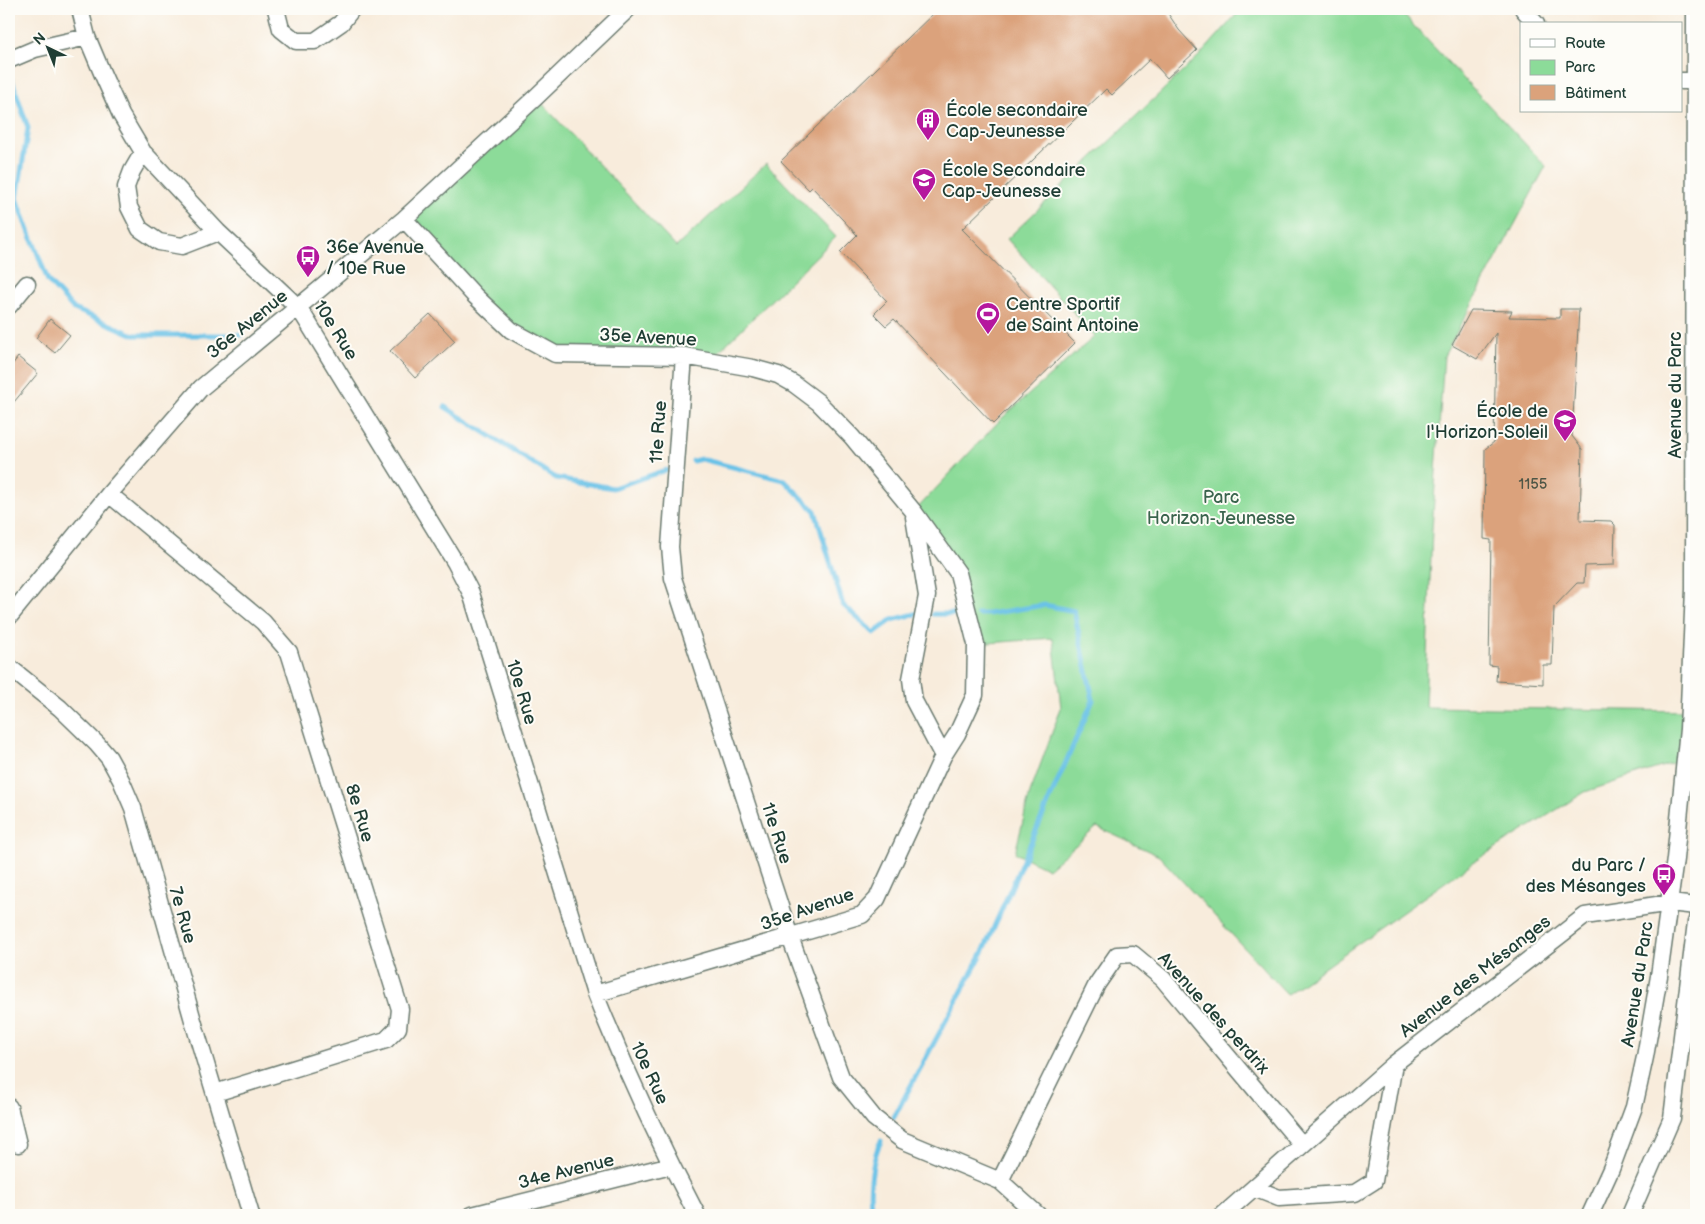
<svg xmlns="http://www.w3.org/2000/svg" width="1705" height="1224" viewBox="0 0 1705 1224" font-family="'Balsamiq Sans',sans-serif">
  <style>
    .green { fill: #8cdb99; stroke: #568c66 }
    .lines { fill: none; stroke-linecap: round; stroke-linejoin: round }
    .stream { stroke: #6ac2e7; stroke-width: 5 }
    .building { fill: #dba27b }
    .minor-casing { stroke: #6b7a6f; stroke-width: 19 }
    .minor { stroke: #fff; stroke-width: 16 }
    .labels { text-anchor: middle; stroke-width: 4; stroke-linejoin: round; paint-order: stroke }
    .number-label { font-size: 15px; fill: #4e5646 }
    .poi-label { font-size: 18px; fill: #1f3d34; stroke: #fdfcf7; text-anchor: start }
    .street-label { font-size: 18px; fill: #1f3d34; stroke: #fdfcf7 }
    .park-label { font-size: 18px; fill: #3a644d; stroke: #fdfcf7 }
  </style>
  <rect width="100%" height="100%" fill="#fdfcf7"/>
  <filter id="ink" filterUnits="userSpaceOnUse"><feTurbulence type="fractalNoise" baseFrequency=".02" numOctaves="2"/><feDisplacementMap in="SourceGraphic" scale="10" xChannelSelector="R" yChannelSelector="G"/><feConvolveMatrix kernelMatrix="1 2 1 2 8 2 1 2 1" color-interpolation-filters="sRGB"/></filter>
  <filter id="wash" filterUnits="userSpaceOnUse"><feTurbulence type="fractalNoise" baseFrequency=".0096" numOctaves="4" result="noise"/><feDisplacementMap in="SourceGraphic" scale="20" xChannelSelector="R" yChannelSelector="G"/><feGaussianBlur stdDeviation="1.12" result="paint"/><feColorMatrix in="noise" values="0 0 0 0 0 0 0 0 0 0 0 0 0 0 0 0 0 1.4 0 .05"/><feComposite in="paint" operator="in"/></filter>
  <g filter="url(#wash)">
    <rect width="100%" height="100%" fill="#f8ecdc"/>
    <path class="green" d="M 1230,9 L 1398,9 L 1546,166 L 1444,356 L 1432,529 L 1425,707 L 1689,711 L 1685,759 L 1585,792 L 1475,861 L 1287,994 L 1159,856 L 1097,827 L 1048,869 L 1015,853 L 1030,793 L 1061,708 L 1053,638 L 976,644 L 958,573 L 914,512 L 1001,419 L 1095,336 L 1007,239 L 1202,53 L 1236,15 Z
      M 536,97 L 676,247 L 766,164 L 836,237 L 709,361 L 555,354 L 511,330 L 404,219 Z"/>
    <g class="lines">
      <path class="stream" d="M 9,77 L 12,80 L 28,128 L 17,199 L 48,281 L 74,309 L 134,335 L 242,335
        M 445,407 L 556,478 L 613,488 L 666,470
        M 693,461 L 701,459 L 784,480 L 815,511 L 843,605 L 874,633 L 892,620 L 919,613
        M 933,614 L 959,614
        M 894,1117 L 984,950 L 1093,700 L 1074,611 L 1045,605 L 988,614 L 978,614
        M 872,1215 C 868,1194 871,1160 881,1141"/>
    </g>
    <g id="blocks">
      <path class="building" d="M 938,9 L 1165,9 L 1179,30 L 1197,50 L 1167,78 L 1150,59 L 1112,95 L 1106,89 L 962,229 L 1075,343 L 993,424 L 894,319 L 886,326 L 874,314 L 887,301 L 840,252 L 857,235 L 812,187 L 809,190 L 781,161 Z
        M 1560,309 L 1579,309 L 1572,436 L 1582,449 L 1580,520 L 1611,521 L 1615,525 L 1614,565 L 1585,566 L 1584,583 L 1577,583 L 1554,607 L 1552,665 L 1543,665 L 1543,684 L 1496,681 L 1497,666 L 1489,665 L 1491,540 L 1484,539 L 1485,449 L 1494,442 L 1496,333 L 1477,359 L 1452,345 L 1471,310 L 1512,311 L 1509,317 L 1560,318 Z
        M 430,314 L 455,341 L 415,378 L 390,351 Z
        M 50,319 L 70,335 L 55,353 L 36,338 Z
        M 18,357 L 38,373 L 9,408 L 9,369 Z"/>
    </g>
  </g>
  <g filter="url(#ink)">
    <use href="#blocks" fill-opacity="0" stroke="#6b7a6f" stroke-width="1"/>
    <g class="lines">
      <g class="minor-casing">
        <path id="minor" d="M 80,9 L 87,37 L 103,75 L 121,115 L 143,152 L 218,232 L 299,308 L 455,562 L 471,593 L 595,994 C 625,1069 659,1143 697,1215
          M 276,9 L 281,29 L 296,41 L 315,41 L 341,23 L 352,9
          M 1523,9 L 1536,24
          M 9,60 L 35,49 L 87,37
          M 1681,81 L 1696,81
          M 143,152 L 132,171 L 126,187 L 129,207 L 140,229 L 159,242 L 182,246 L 218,232
          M 404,219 L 475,296 L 511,330 L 555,354 L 684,356 L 753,368 L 778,375 L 794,384 L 818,402 L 852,437 L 914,512 L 958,573 L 976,644 L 975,695 L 957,734 L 943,756 L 877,899 L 862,915 L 595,994
          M 9,306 L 27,284
          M 684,356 L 670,547 L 673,578 L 790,937 L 841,1077 L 874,1118 L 902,1140 L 1000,1181 L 1038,1215
          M 109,494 L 263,622 L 289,652 L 400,1009 L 398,1028 L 386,1040 L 215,1093
          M 914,517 L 927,596 L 911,679 L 914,701 L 943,756
          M 9,617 L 109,494 L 201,388 L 404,219 L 536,97 L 628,9
          M 9,667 L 60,708 L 97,744 L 109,758 L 121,780 L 133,808 L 194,1024 L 251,1215
          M 9,1107 L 18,1144
          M 1000,1181 L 1097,984 L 1117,955 L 1133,954 L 1163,979 L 1302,1145
          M 1254,1188 L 1279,1198 L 1355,1193 L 1374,1181 L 1394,1064
          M 472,1215 L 671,1165
          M 1223,1215 L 1394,1064 L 1585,916 L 1670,903 L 1696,906
          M 1590,1215 L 1611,1169 L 1634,1107 L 1645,1057 L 1659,976 L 1675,859 L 1688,729 L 1694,589 L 1695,9
          M 1630,1215 L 1672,1118 L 1696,922"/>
      </g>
      <use href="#minor" class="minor"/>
    </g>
  </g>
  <defs>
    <g id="building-pin" transform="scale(1.25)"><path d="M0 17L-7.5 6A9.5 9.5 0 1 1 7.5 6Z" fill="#b5179e" stroke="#fdfcf7"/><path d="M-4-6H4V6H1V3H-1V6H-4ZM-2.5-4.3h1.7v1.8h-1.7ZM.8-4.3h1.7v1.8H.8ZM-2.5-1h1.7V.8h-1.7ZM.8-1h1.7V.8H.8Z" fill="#fff"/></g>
    <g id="school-pin" transform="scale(1.25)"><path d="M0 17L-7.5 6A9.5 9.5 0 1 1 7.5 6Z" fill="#b5179e" stroke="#fdfcf7"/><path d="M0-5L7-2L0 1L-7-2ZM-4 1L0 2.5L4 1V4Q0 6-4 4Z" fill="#fff"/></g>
    <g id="bus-pin" transform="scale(1.25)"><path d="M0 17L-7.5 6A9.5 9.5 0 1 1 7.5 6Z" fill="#b5179e" stroke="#fdfcf7"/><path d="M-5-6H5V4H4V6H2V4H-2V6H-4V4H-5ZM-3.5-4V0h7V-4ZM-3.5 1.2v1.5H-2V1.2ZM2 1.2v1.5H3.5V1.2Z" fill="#fff"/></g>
    <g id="stadium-pin" transform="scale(1.25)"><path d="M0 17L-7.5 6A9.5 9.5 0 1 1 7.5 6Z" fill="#b5179e" stroke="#fdfcf7"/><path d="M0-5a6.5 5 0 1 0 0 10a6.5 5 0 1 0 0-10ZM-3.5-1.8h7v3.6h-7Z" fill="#fff"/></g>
  </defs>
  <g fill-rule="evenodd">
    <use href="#building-pin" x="928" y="120"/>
    <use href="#school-pin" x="924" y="180"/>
    <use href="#bus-pin" x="308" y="257"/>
    <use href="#stadium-pin" x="988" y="314"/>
    <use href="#school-pin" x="1565" y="421"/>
    <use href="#bus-pin" x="1664" y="875"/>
  </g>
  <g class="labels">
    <g class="number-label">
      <text x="1533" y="489">1155</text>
    </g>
    <g class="poi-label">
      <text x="946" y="116">École secondaire<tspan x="946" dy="21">Cap-Jeunesse</tspan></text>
      <text x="942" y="176">École Secondaire<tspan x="942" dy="21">Cap-Jeunesse</tspan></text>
      <text x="326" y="253">36e Avenue<tspan x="326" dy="21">/ 10e Rue</tspan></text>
      <text x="1006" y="310">Centre Sportif<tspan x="1006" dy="21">de Saint Antoine</tspan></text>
      <text x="1548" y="417" text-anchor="end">École de<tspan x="1548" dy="21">l'Horizon-Soleil</tspan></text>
      <text x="1646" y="871" text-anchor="end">du Parc /<tspan x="1646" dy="21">des Mésanges</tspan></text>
    </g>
    <g class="street-label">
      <text transform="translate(247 324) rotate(-39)" y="6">36e Avenue</text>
      <text transform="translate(336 330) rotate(58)" y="6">10e Rue</text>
      <text transform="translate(648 337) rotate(3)" y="6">35e Avenue</text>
      <text transform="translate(1675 395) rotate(-90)" y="6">Avenue du Parc</text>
      <text transform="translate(658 432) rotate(-86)" y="6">11e Rue</text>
      <text transform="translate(522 692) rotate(73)" y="6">10e Rue</text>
      <text transform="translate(360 813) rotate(73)" y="6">8e Rue</text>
      <text transform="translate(777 833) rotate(72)" y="6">11e Rue</text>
      <text transform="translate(807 909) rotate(-19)" y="6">35e Avenue</text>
      <text transform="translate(183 915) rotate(74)" y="6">7e Rue</text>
      <text transform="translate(1475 976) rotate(-38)" y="6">Avenue des Mésanges</text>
      <text transform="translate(1637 984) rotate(-81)" y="6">Avenue du Parc</text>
      <text transform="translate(1214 1013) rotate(48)" y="6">Avenue des perdrix</text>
      <text transform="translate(650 1073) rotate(65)" y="6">10e Rue</text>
      <text transform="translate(566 1171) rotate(-14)" y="6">34e Avenue</text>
    </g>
    <g class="park-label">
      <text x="1221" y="503">Parc<tspan x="1221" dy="21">Horizon-Jeunesse</tspan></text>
    </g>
  </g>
  <rect width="1705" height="1224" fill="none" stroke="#fdfcf7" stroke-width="30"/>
  <rect x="1520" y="22" width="162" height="90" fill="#fdfcf7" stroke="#a4b0a9"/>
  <rect x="1530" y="39" width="25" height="8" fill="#ffffff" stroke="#a4b0a9"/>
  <text x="1565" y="48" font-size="15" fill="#1f3d34">Route</text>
  <rect x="1530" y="60" width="25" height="15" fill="#8cdb99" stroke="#a4b0a9"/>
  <text x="1565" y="72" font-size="15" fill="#1f3d34">Parc</text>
  <rect x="1530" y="85" width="25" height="15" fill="#dba27b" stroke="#a4b0a9"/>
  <text x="1565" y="98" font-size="15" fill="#1f3d34">Bâtiment</text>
  <g transform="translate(48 48) rotate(317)" stroke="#fdfcf7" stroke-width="4" paint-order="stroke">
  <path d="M0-4L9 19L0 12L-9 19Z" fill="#1f3d34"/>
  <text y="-8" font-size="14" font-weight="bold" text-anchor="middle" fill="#1f3d34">N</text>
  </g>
</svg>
